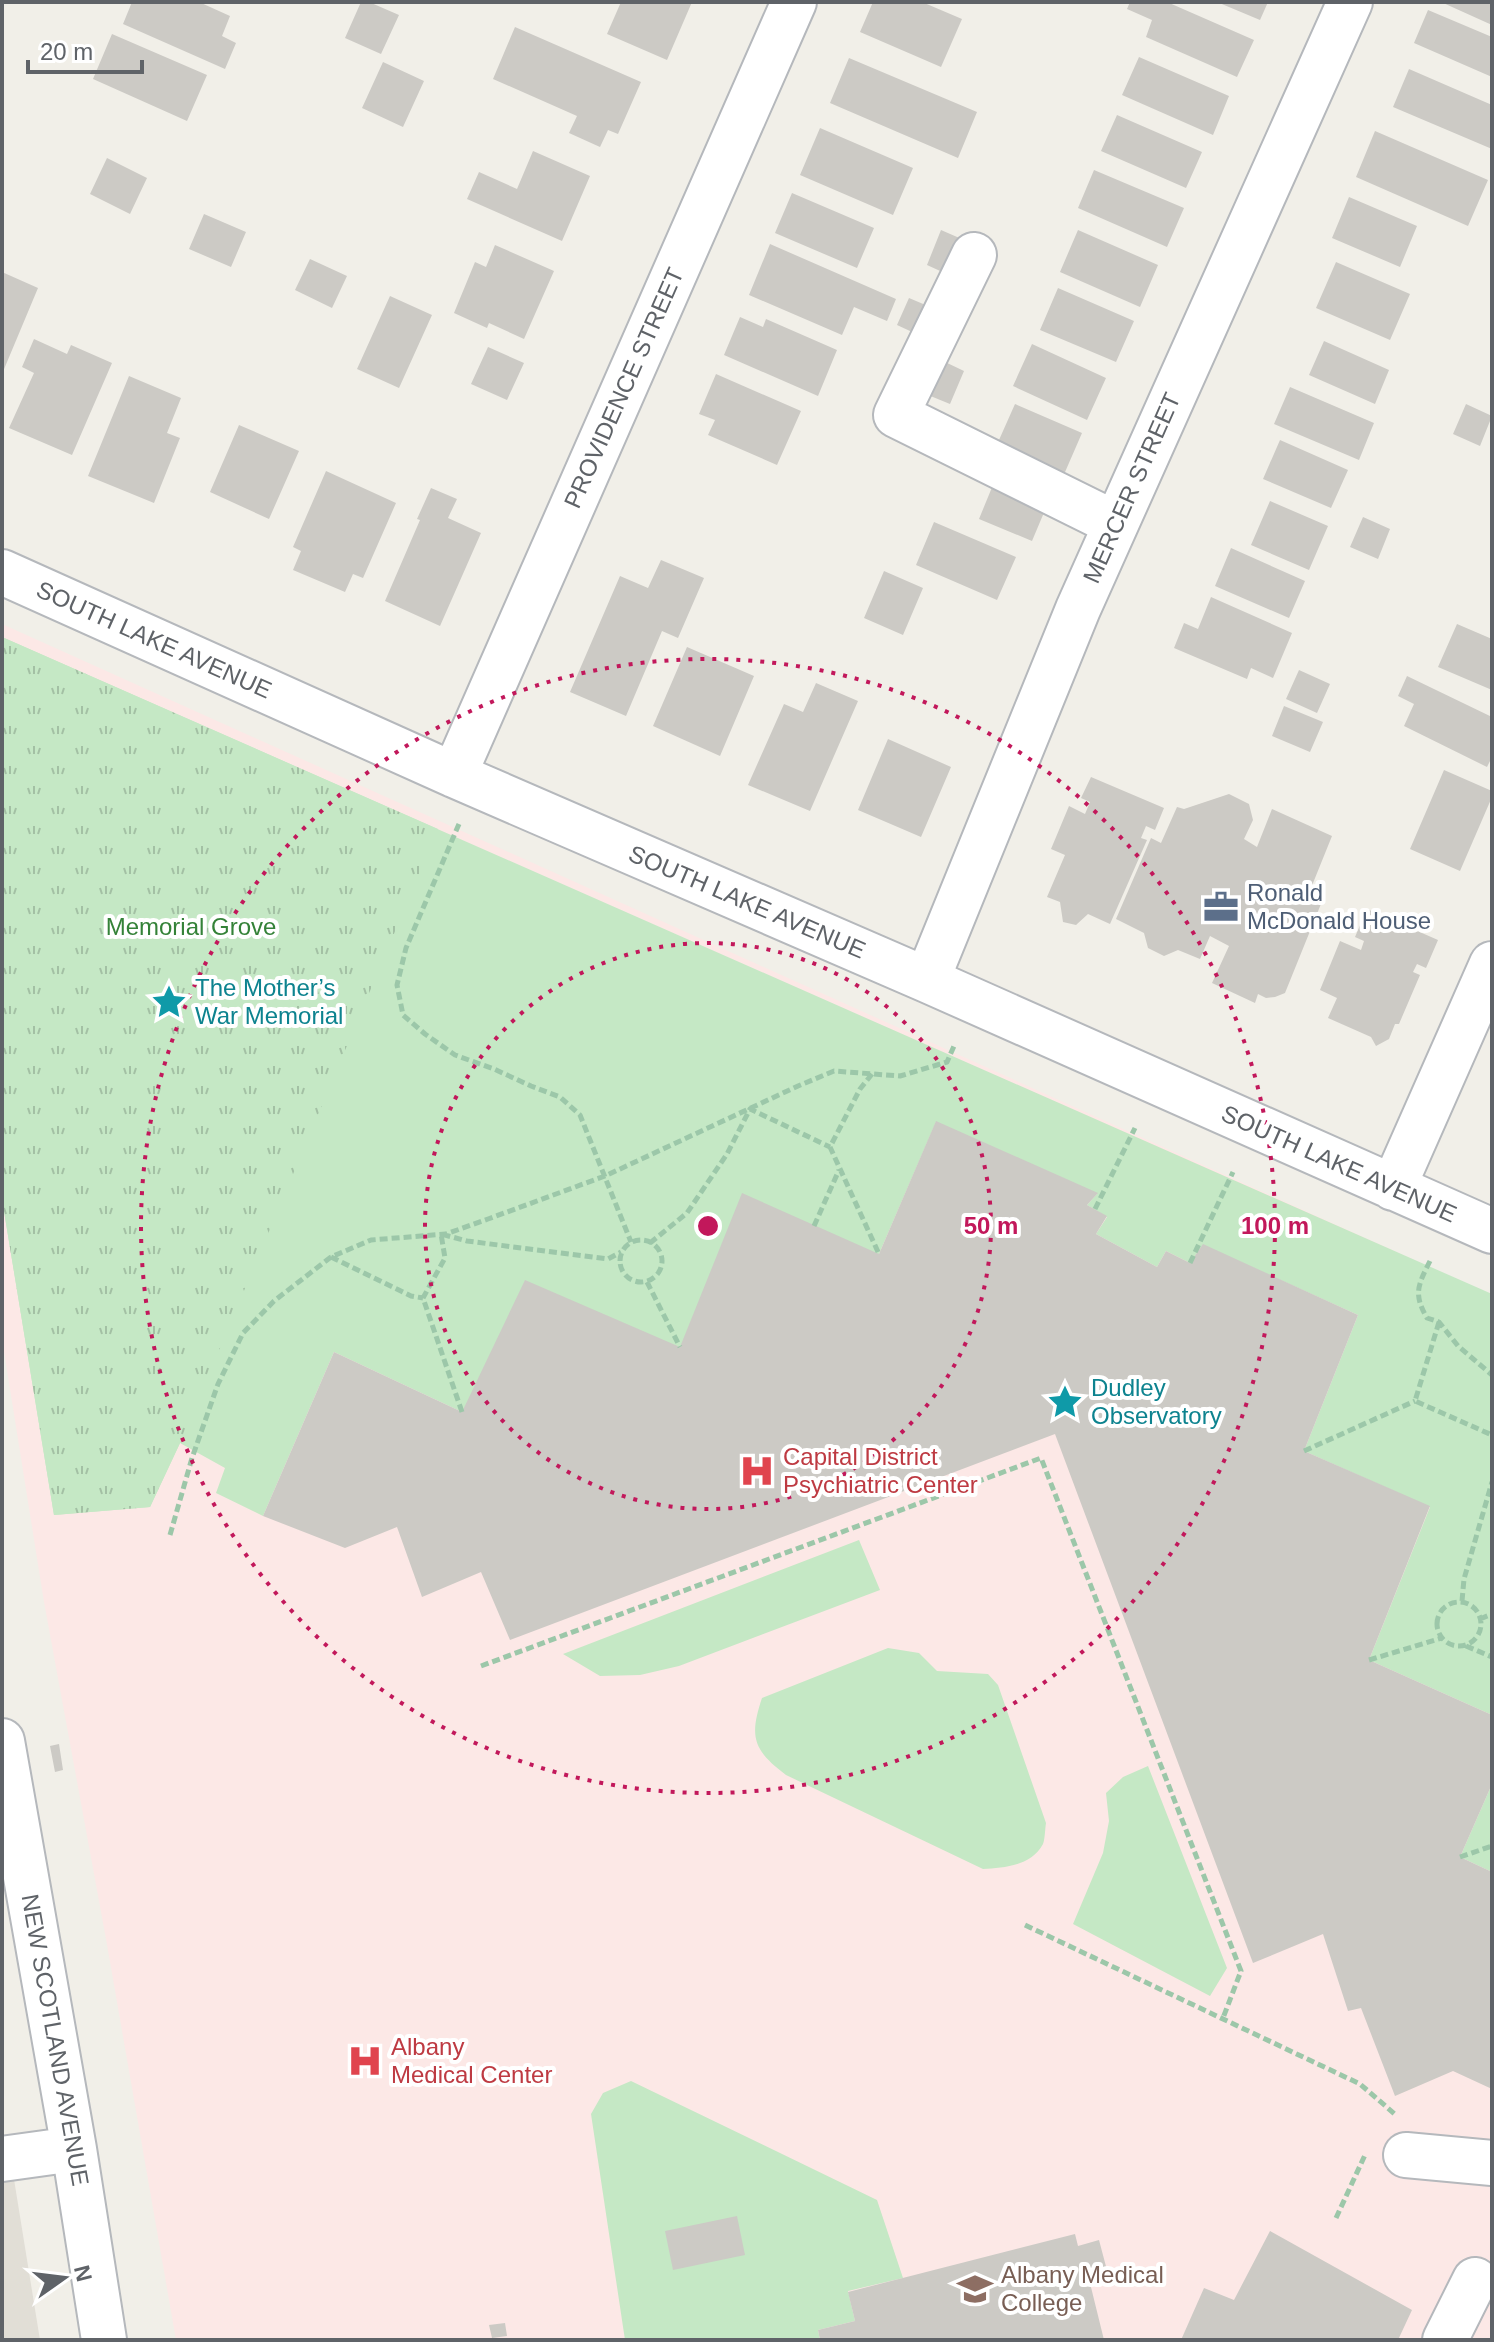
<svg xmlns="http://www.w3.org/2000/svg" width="1494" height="2342" viewBox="0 0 1494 2342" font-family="Helvetica,sans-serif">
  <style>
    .education { fill: #e1ded6 }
    .medical { fill: #fce8e6 }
    .grass { fill: #c5e8c5 }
    .park { fill: url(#park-tufts) }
    .building { fill: #cccac5 }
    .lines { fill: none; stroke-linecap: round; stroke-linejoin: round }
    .minor-casing { stroke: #b5b8bc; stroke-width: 48 }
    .path { stroke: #9cc7a9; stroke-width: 5; stroke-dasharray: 8 4; stroke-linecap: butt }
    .minor { stroke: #fff; stroke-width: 44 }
    .ring { fill: none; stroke: #c2185b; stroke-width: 4; stroke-dasharray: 4 8 }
    .labels { text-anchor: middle; stroke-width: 8; stroke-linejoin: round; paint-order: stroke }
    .street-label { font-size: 24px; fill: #5f6368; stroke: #fff }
    .service-label { font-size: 24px; fill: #4e5e75; stroke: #fff; text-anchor: start }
    .park-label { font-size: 24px; fill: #348238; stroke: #fff }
    .culture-label { font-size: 24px; fill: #0d838f; stroke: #fff; text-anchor: start }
    .health-label { font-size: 24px; fill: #be3a42; stroke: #fff; text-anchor: start }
    .education-label { font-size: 24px; fill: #785e54; stroke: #fff; text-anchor: start }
    .centre { fill: #c2185b; stroke: #fff; stroke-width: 4 }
    .ring-label { font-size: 24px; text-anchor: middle; font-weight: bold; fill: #c2185b; stroke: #fff; stroke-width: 8; stroke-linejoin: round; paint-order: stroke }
  </style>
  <defs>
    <pattern id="park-tufts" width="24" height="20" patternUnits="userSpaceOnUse" patternTransform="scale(2)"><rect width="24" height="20" fill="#c5e8c5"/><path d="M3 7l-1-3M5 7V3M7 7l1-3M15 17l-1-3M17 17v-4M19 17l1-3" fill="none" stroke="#a3c0a4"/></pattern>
  </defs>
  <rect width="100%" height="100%" fill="#f1efe8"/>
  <path class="education" d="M 7,2136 L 40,2340 L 2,2340 L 2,2138 Z"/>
  <path class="medical" d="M 2,624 L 1492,1295 L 1492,2340 L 176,2340 L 106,1939 L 44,1602 L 2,1339 Z"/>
  <path class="grass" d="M 2,637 L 1492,1294 L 1492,1715 L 1369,1660 L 1430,1507 L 1304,1451 L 1358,1315 L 1203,1245 L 1190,1263 L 1166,1251 L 1157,1267 L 1096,1234 L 1107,1217 L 1087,1205 L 1097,1194 L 936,1122 L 879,1254 L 680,1347 L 462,1412 L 334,1352 L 263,1516 L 216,1493 L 225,1468 L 180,1443 L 150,1507 L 54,1515 L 2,1199 Z
    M 859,1540 L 880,1590 L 679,1666 L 640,1675 L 600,1676 L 563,1654 Z
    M 888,1648 L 919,1653 L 937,1671 L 988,1674 L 998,1685 L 1046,1823 C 1045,1829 1045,1839 1043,1844 C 1031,1866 1004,1868 983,1869 L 786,1775 C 753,1750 749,1737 762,1698 Z
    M 1148,1766 L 1227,1968 L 1210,1996 L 1073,1924 L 1103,1853 L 1109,1821 L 1106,1793 L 1123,1777 Z
    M 1492,1784 L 1492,1872 L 1460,1857 Z
    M 631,2081 L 877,2200 L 903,2278 L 848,2291 L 855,2321 L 818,2330 L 820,2340 L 625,2340 L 591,2114 L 603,2093 Z"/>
  <path class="park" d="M 2,637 L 438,829 L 180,1443 L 150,1507 L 54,1515 L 2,1199 Z"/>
  <path class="building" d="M 132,2 L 199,2 L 230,16 L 222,36 L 236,43 L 225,69 L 123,24 Z
    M 361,2 L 369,2 L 399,15 L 381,54 L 345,38 Z
    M 621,2 L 692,2 L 667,60 L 607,34 Z
    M 873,2 L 922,2 L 962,19 L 941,67 L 860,32 Z
    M 1130,2 L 1167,2 L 1254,40 L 1237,77 L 1146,37 L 1152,20 L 1127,9 Z
    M 1217,2 L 1268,2 L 1260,20 Z
    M 1441,2 L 1492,2 L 1492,25 Z
    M 1428,10 L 1492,37 L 1492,77 L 1414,43 Z
    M 515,27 L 641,82 L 618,134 L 608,130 L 600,147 L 569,133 L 577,116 L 493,79 Z
    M 112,34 L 207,75 L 187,121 L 93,79 Z
    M 1139,57 L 1229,96 L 1213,135 L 1122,95 Z
    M 849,58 L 977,112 L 958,158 L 830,103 Z
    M 383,62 L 424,81 L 403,127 L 362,108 Z
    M 1409,69 L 1492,105 L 1492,149 L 1393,107 Z
    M 1117,115 L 1202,152 L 1186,188 L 1101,151 Z
    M 820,128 L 913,168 L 893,215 L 800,175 Z
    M 1375,131 L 1488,180 L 1468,226 L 1356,177 Z
    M 533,151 L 590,176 L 562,241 L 467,199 L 479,172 L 517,189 Z
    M 107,158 L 147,178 L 130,214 L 90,194 Z
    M 1094,170 L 1184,208 L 1167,247 L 1078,208 Z
    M 792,193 L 874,228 L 857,268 L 775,233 Z
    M 1349,197 L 1417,226 L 1400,267 L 1332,238 Z
    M 204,214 L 246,232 L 231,267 L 189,249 Z
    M 941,230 L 964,240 L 949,275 L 927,265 Z
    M 1078,230 L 1158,265 L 1140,307 L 1060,272 Z
    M 770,244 L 896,299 L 887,321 L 854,307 L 842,335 L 749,295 Z
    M 495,245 L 554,271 L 524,339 L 489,323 L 487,328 L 454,313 L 475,262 L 486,267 Z
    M 310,259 L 347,276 L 332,308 L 295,290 Z
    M 1336,262 L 1410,294 L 1390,340 L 1316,308 Z
    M 2,272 L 38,288 L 2,374 Z
    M 1058,288 L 1134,321 L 1116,362 L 1040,330 Z
    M 390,296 L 432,315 L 399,388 L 357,369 Z
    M 909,298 L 935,309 L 923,337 L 897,325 Z
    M 740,317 L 763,327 L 766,319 L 837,350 L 818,396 L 724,355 Z
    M 34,339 L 67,354 L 71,345 L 112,363 L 72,455 L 9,428 L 34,373 L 22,367 Z
    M 1324,341 L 1389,370 L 1375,404 L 1309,375 Z
    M 1032,344 L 1106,378 L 1087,420 L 1013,386 Z
    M 488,347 L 524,363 L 507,400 L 471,384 Z
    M 943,361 L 964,371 L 950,404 L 928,395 Z
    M 716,374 L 801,411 L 777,465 L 708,435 L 715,420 L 699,414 Z
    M 129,376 L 181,398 L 167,433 L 180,438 L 154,503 L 88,476 Z
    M 1290,387 L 1374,423 L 1359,460 L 1274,424 Z
    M 1015,404 L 1082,433 L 1062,479 L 995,449 Z
    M 1466,404 L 1492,416 L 1480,446 L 1453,434 Z
    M 239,425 L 299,451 L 269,519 L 210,492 Z
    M 1280,440 L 1348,470 L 1331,508 L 1263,479 Z
    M 326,471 L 396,503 L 363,578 L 353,574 L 345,592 L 293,570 L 301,551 L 293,547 Z
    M 995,480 L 1048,503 L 1032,541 L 979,519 Z
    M 431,488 L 457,499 L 448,518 L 481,533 L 440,626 L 385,601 L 420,520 L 417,519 Z
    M 1270,501 L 1328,526 L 1309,570 L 1251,545 Z
    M 1363,517 L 1390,529 L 1378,559 L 1350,547 Z
    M 934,522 L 1016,557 L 997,600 L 916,565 Z
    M 1231,548 L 1305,581 L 1289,618 L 1215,586 Z
    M 661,560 L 704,578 L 678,638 L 662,631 L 626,716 L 570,692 L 620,576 L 648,588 Z
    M 884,571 L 923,588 L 903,635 L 864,618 Z
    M 1211,597 L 1292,633 L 1273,678 L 1251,668 L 1247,679 L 1174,648 L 1184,623 L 1198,629 Z
    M 1457,624 L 1492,639 L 1492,690 L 1438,667 Z
    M 687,647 L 754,676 L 720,756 L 653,726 Z
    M 1299,670 L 1330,684 L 1317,713 L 1286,699 Z
    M 1407,676 L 1492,717 L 1492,757 L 1487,767 L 1404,726 L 1414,704 L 1398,696 Z
    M 816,683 L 858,701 L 810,811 L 748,785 L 784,704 L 803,712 Z
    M 1284,706 L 1323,722 L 1310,752 L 1272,736 Z
    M 888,739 L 951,767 L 921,837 L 858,810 Z
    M 1444,770 L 1492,791 L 1492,797 L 1460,871 L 1410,849 Z
    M 1091,777 L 1164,808 L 1155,830 L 1146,826 L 1141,838 L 1147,840 L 1110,924 L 1088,914 L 1076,925 L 1063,922 L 1060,902 L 1047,897 L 1065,855 L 1051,849 L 1069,806 L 1085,814 L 1090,802 L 1081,798 Z
    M 1229,794 L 1249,804 L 1253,820 L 1244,839 L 1257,847 L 1272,809 L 1332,836 L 1311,888 L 1325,894 L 1285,993 L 1275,997 L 1266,998 L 1258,994 L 1255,1003 L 1212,983 L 1229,946 L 1210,936 L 1200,959 L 1178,950 L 1164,956 L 1148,948 L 1144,933 L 1116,919 L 1151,838 L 1161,843 L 1177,807 L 1184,809 Z
    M 1367,909 L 1438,940 L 1426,968 L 1417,964 L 1413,972 L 1420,975 L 1399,1024 L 1395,1024 L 1389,1039 L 1376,1046 L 1371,1037 L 1328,1018 L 1337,998 L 1320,990 L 1340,941 L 1361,950 L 1364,941 L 1355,937 Z
    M 936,1121 L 1098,1193 L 1087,1205 L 1107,1216 L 1096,1234 L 1157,1267 L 1166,1251 L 1190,1263 L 1203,1244 L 1358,1315 L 1304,1451 L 1430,1506 L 1369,1660 L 1492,1715 L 1492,1784 L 1460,1857 L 1492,1872 L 1492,2089 L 1453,2071 L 1395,2096 L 1361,2008 L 1348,2011 L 1323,1934 L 1253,1963 L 1055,1434 L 510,1640 L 481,1572 L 422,1597 L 397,1527 L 345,1548 L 263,1516 L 334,1352 L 462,1412 L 525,1280 L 680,1347 L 742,1193 L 879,1254 Z
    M 59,1744 L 63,1770 L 55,1772 L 50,1746 Z
    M 737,2216 L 745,2255 L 673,2270 L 665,2231 Z
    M 1270,2231 L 1412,2310 L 1398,2340 L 1181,2340 L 1204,2288 L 1234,2300 Z
    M 1075,2234 L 1078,2246 L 1099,2240 L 1108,2274 L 1089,2279 L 1104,2340 L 820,2340 L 818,2330 L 855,2321 L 848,2292 Z
    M 505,2323 L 507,2336 L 492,2338 L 489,2325 Z"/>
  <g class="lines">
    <g class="minor-casing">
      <path id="minor" d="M 974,255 L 896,415 L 1116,524
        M 2,572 L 454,775 L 927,980 L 1492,1231
        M 454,775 L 794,2
        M 927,980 L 1078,609 L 1350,2
        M 1393,1188 L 1492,964
        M 2,1741 L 74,2149 L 104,2340
        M 1406,2155 L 1492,2163
        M 2,2159 L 74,2149
        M 1445,2340 L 1475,2280"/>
    </g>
    <path class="path" d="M 459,824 L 406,948 L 397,985 L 403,1015 L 425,1034 L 455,1055 L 494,1069 L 531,1086 L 560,1097 L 580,1115 L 631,1242
      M 872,1074 L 860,1089 L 830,1147 L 879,1254
      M 1095,1209 L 1135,1128
      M 814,1226 L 839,1170
      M620 1261a21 21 0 1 1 42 0a21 21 0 1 1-42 0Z
      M 650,1243 L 687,1213 L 727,1154 L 750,1109 L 830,1147
      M 331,1257 L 411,1296 L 423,1298
      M 1430,1261 C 1418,1285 1413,1294 1427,1318 L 1439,1322 L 1458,1346 L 1492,1375
      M 1190,1263 L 1233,1172
      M 647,1282 L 680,1347
      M 1439,1322 L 1415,1401 L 1492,1435
      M 462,1412 L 423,1298 L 445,1258 L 441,1234 L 467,1241 L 608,1259 L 621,1252
      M 1304,1451 L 1415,1401
      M 170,1535 L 192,1458 L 218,1384 L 243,1333 L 274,1301 L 331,1257 L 371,1240 L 446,1234 L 488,1219 L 605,1176 L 798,1086 L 834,1071 L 900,1076 L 947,1062 L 954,1046
      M 1462,1601 L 1464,1579 L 1492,1482
      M1437 1624a22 22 0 1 1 44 0a22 22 0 1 1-44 0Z
      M 1480,1619 L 1492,1614
      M 1466,1646 L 1492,1657
      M 1369,1660 L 1442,1638
      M 481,1666 L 1041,1458 L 1241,1971 L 1223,2018
      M 1460,1857 L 1492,1846
      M 1025,1925 L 1360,2084 L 1397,2116
      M 1336,2218 L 1365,2155"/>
    <use href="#minor" class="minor"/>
  </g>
  <g class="ring">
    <circle cx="708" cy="1226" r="283"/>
    <circle cx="708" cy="1226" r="567"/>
  </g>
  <defs>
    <g id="office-bare" transform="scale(2.76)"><path d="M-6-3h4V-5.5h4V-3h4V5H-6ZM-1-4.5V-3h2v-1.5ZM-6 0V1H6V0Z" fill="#5c6f8a" stroke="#fff" stroke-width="2.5" paint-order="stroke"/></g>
    <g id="sight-bare" transform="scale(2.76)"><path d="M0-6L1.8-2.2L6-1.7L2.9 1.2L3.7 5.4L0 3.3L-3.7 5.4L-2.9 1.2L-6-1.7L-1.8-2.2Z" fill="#0f9aa8" stroke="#fff" stroke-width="2.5" paint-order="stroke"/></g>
    <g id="hospital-bare" transform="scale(2.76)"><path d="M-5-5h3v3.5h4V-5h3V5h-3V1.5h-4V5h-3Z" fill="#e0444e" stroke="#fff" stroke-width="2.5" paint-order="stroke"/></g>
    <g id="university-bare" transform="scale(2.76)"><path d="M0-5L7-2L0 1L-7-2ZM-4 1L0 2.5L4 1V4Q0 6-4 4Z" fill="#8d6e63" stroke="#fff" stroke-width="2.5" paint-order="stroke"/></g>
  </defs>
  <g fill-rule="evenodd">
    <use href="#office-bare" x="1221" y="907"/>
    <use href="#sight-bare" x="169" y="1002"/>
    <use href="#sight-bare" x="1065" y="1402"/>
    <use href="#hospital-bare" x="757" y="1471"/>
    <use href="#hospital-bare" x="365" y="2061"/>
    <use href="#university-bare" x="975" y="2289"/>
  </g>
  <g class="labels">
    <g class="street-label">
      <text transform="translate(624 388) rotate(-66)" y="8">PROVIDENCE STREET</text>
      <text transform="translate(1132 488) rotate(-66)" y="8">MERCER STREET</text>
      <text transform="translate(154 640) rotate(24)" y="8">SOUTH LAKE AVENUE</text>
      <text transform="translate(747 902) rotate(23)" y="8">SOUTH LAKE AVENUE</text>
      <text transform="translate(1339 1164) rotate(24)" y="8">SOUTH LAKE AVENUE</text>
      <text transform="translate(55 2040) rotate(80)" y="8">NEW SCOTLAND AVENUE</text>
    </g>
    <g class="service-label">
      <text x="1247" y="901">Ronald<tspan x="1247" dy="28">McDonald House</tspan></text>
    </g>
    <g class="park-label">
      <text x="191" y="935">Memorial Grove</text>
    </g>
    <g class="culture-label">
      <text x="195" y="996">The Mother’s<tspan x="195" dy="28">War Memorial</tspan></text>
      <text x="1091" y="1396">Dudley<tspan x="1091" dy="28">Observatory</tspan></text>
    </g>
    <g class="health-label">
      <text x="783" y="1465">Capital District<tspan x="783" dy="28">Psychiatric Center</tspan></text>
      <text x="391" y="2055">Albany<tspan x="391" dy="28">Medical Center</tspan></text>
    </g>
    <g class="education-label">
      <text x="1001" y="2283">Albany Medical<tspan x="1001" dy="28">College</tspan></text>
    </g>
  </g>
  <circle cx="708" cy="1226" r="12" class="centre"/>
  <g class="ring-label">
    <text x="991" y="1234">50 m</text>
    <text x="1275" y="1234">100 m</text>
  </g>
  <rect width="1494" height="2342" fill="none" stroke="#5f6368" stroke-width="8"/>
  <g transform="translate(64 2278) rotate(76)" stroke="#ffffff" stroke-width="6" paint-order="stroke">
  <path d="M0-6L14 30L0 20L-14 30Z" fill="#5f6368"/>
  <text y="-12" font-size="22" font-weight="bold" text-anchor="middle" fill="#5f6368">N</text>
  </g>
  <path d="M28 60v12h114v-12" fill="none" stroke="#5f6368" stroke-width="4"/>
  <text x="40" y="60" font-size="24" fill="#5f6368" stroke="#ffffff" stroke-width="6" paint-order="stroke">20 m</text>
</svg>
